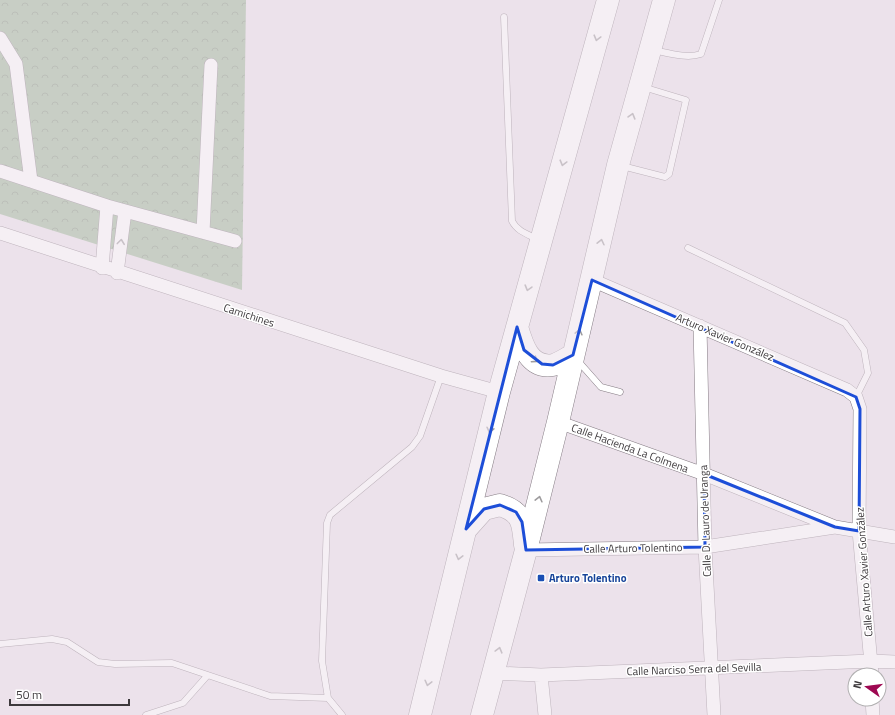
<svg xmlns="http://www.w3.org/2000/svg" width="895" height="715" viewBox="0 0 895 715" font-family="'Titillium Web',sans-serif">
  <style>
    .forest { fill: url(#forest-crowns) }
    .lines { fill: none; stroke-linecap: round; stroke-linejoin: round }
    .lane-casing { stroke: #857c84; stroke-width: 7 }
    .street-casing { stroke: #857c84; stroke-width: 14 }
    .highway-casing { stroke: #857c84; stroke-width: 23 }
    .lane { stroke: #fff; stroke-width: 6 }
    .street { stroke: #fff; stroke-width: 13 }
    .highway { stroke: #fff; stroke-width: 22 }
    .oneway { stroke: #9e9c9e }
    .marked { fill: none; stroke: #1d4ed8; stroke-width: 3; stroke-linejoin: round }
    .transit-dot { fill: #1a4fb4; stroke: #fff; stroke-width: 1.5 }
    .labels { text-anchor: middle; stroke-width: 3; stroke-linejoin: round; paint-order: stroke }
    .street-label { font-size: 11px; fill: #3d393c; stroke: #fff }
    .transit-label { font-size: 11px; font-weight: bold; fill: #164399; stroke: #fff; text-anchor: start }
  </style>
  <defs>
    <pattern id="forest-crowns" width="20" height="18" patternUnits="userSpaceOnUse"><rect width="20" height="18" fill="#9cb798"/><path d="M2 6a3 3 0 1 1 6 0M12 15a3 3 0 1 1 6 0" fill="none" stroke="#80967d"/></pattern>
  </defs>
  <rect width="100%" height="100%" fill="#ece2eb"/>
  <path class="forest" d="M 0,0 L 246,0 L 242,290 L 0,214 Z"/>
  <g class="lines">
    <g class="lane-casing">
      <path id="lane" d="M 504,17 L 512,221 C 517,231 527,234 537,239
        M 653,50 C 668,53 687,59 701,54 L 719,0
        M 622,166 L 665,177 L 669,174 L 686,100 L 643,87
        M 688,248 L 845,323 L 864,350 L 868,373 L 856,397
        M 578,361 L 601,387 L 620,392
        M 0,644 L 52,639 L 67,642 L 98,662 L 115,664 L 172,663 L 270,696 L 328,698
        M 146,715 L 183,703 L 207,676
        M 342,715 L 328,698 L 322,661 L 327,523 L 330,515 L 412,447 L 420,436 L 441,376"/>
    </g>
    <g class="street-casing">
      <path id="street" d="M 0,38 L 16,64 L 31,181
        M 0,171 L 107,206 L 235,241
        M 203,232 L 211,65
        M 0,233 L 441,376 L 499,392
        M 102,268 L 107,206
        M 117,273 L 125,211
        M 592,280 L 847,390 L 856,397 L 860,409 L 859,531 L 872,675
        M 700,326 L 705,547 L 714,715
        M 558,422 L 704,474 L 835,527 L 895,537
        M 526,550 L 705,547 L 835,527
        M 493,673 L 541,675 L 871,661 L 895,662
        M 541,675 L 545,715
        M 872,699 L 873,715"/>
    </g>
    <g class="highway-casing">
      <path id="highway" d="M 517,327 C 522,344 529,369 553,365 C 559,364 567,358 573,355
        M 467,528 L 484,509 L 500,505 C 523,512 523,524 525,545
        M 420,715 L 499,392 L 608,0
        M 482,715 L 526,550 L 558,422 L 618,165 L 664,0"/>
    </g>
    <use href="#lane" class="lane"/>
    <use href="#street" class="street"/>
    <use href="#highway" class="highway"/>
  </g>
  <defs><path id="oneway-chevron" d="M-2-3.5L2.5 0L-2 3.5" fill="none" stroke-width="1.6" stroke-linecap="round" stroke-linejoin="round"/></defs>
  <g class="oneway">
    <use href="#oneway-chevron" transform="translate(597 38) rotate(105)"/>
    <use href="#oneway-chevron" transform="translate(632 116) rotate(-74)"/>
    <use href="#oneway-chevron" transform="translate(563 163) rotate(105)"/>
    <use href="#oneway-chevron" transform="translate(121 242) rotate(-83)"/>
    <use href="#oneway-chevron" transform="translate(601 242) rotate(-77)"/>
    <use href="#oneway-chevron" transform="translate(528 288) rotate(106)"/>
    <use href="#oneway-chevron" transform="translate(579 332) rotate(-76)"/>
    <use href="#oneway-chevron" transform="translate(535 360) rotate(34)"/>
    <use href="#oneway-chevron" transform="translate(490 430) rotate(103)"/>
    <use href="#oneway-chevron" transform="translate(539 499) rotate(-76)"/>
    <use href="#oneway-chevron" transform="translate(459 557) rotate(104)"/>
    <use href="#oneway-chevron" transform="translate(499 650) rotate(-75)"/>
    <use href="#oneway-chevron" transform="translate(428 683) rotate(104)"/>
  </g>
  <path d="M0 0H895V715H0ZM 592,280 L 856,397 L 860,409 L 859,531 L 835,527 L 704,474 L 705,547 L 526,550 L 522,522 L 516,512 L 500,505 L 484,509 L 466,529 L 517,327 L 524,350 L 542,364 L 553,365 L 573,355 Z" fill="#ece2eb" fill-opacity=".55" fill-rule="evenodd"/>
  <path class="marked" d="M 592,280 L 856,397 L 860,409 L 859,531 L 835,527 L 704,474 L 705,547 L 526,550 L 522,522 L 516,512 L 500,505 L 484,509 L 466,529 L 517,327 L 524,350 L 542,364 L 553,365 L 573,355 Z"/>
  <rect class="transit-dot" x="537" y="574" width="8" height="8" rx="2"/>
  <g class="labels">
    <g class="street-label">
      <text transform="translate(249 315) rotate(18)" y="4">Camichines</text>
      <text transform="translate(725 337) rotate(23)" y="4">Arturo Xavier González</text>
      <text transform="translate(630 448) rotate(20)" y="4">Calle Hacienda La Colmena</text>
      <text transform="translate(705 521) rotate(-92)" y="4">Calle D. Lauro de Uranga</text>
      <text transform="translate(633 548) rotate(-1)" y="4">Calle Arturo Tolentino</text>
      <text transform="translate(864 572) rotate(-94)" y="4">Calle Arturo Xavier González</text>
      <text transform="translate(694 669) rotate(-2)" y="4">Calle Narciso Serra del Sevilla</text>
    </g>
    <g class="transit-label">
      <text x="549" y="582">Arturo Tolentino</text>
    </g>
  </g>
  <g transform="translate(867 687) rotate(284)"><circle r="19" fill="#ffffff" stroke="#b1b0b1"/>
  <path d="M0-3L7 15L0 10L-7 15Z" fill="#9e0852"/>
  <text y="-6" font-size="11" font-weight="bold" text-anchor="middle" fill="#3d393c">N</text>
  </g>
  <path d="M10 699v6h119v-6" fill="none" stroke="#3d393c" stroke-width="2"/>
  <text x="16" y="699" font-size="12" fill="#3d393c" stroke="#ffffff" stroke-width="3" paint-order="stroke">50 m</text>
</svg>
